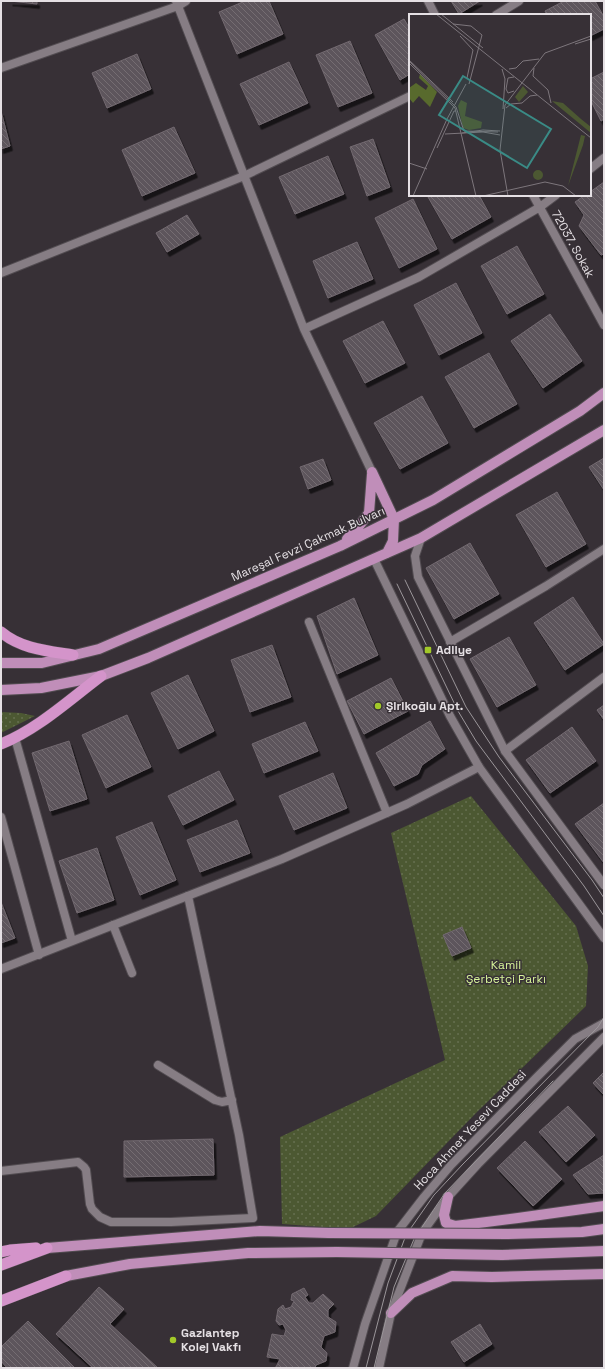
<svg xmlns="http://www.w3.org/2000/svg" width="605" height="1369" viewBox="0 0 605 1369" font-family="'Space Grotesk',sans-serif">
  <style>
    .grass { fill: url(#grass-dots) }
    .building { fill: url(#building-back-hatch); stroke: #726970; filter: url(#shadow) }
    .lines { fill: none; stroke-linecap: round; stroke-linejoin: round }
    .service-casing { stroke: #524c51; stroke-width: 10 }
    .minor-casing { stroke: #524c51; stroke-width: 10 }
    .tertiary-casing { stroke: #524c51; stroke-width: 10 }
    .primary-casing { stroke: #524c51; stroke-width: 12 }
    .trunk-casing { stroke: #524c51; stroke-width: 12 }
    .service { stroke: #867d84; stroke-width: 8 }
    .minor { stroke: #867d84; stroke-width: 8 }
    .tertiary { stroke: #867d84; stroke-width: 8 }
    .primary { stroke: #c08eb9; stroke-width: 10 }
    .trunk { stroke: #d494ca; stroke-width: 11 }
    .tram { stroke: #9b969a; stroke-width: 1 }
    .primary-bridge-casing { stroke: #524c51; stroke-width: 12; stroke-linecap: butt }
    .primary-bridge { stroke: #c08eb9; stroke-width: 10 }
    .poi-dot { fill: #a2c929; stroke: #373036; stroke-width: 1.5 }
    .labels { text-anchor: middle; stroke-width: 3; stroke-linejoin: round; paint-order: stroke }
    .street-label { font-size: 12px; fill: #e5e0e4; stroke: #373036 }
    .poi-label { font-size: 12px; font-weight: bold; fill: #e5e0e4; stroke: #373036; text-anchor: start }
    .park-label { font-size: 12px; fill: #d5f298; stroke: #373036 }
    .inset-road { fill: none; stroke: #7d767c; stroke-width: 1 }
    .view { fill: #3a8b86; fill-opacity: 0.15; stroke: #3a8b86; stroke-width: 2 }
    .inset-edge { fill: none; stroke: #e5e0e4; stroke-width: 2 }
  </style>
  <defs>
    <pattern id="grass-dots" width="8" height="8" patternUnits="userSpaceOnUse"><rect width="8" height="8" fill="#4c5832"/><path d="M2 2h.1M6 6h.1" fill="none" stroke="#667050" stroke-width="1.8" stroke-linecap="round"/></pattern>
    <pattern id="building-back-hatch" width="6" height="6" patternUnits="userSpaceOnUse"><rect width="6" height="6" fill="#5d555b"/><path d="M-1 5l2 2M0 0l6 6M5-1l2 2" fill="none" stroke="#746d72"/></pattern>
    <filter id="shadow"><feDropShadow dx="2.5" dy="4.5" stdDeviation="0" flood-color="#0009"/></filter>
  </defs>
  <rect width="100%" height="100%" fill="#373036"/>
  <path class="grass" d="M 1,712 L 21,713 L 35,716 L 1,733 Z
    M 471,796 L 576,926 L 588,966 L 586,1006 L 478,1111 L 376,1216 L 349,1229 L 282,1224 L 280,1137 L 445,1060 L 391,833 Z"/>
  <path class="building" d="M 10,1 L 37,1 L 37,4 Z
    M 245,1 L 269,1 L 283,34 L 237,54 L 219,12 Z
    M 451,1 L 480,1 L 459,14 Z
    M 564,1 L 595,1 L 604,17 L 604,29 L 590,36 L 590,15 L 547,15 L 545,11 Z
    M 404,19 L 410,29 L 410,74 L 400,80 L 375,35 Z
    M 350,41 L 372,93 L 338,107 L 316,55 Z
    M 137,54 L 151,89 L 107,108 L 92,73 Z
    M 289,62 L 308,103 L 259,125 L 240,84 Z
    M 604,72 L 604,119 L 601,121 L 590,99 L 590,79 Z
    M 1,111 L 10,146 L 1,149 Z
    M 174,127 L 195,173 L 142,196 L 122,150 Z
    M 373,139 L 390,187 L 367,196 L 350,147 Z
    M 328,156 L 344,194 L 295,214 L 279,177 Z
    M 604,182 L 604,254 L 601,255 L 579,226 L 584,215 L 575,202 L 585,195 L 590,195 L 590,192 Z
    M 431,195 L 479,195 L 491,217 L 452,239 L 428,197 Z
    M 413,199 L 437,249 L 399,268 L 375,218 Z
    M 187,215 L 199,234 L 167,252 L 156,233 Z
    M 357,242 L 373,279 L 328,298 L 313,261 Z
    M 517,246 L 544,294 L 507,314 L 481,266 Z
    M 456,283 L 482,333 L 439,355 L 414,305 Z
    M 550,314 L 582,361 L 543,388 L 511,341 Z
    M 383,321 L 405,363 L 365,383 L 343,341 Z
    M 489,353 L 517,404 L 474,428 L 445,377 Z
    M 422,396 L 448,443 L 400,469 L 374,423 Z
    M 604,458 L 604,490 L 589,467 Z
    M 323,459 L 331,480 L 308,489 L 300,467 Z
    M 557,492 L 586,544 L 546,567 L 516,515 Z
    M 470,543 L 499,594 L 454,619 L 426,568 Z
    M 573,597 L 604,644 L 565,670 L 534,623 Z
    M 354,598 L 378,655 L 337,674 L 317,616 Z
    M 509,637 L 536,685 L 497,707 L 470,659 Z
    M 272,645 L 291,697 L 250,712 L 231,660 Z
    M 188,675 L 214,731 L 178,749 L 151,693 Z
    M 391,678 L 408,711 L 364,734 L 347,701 Z
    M 604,705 L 604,720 L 597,710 Z
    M 127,715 L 151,767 L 106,788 L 82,735 Z
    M 430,721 L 445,749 L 422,765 L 418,774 L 394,786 L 376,753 Z
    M 305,722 L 318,751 L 264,773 L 252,744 Z
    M 572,727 L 596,761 L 550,793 L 526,760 Z
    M 69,741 L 87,799 L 50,811 L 32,753 Z
    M 219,771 L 234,800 L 183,825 L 168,796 Z
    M 333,773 L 347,808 L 294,830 L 279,796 Z
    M 604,803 L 604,863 L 575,824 Z
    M 237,820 L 250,853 L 200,872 L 187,840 Z
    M 152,822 L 176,880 L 140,895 L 116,837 Z
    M 97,848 L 114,900 L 77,913 L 59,861 Z
    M 1,902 L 15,938 L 1,943 Z
    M 462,927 L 471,948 L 452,956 L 443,935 Z
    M 604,1072 L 604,1095 L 593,1083 Z
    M 568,1106 L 595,1135 L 566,1162 L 539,1132 Z
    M 213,1139 L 214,1175 L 124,1177 L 124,1141 Z
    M 525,1141 L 562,1179 L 533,1206 L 497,1168 Z
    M 604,1155 L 604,1193 L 588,1194 L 573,1175 Z
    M 99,1287 L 124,1309 L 110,1324 L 158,1368 L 93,1368 L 56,1334 Z
    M 304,1288 L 308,1295 L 305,1297 L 309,1303 L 313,1303 L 323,1294 L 334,1304 L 328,1310 L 328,1317 L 336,1322 L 335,1332 L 324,1336 L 321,1347 L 327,1353 L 326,1361 L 316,1365 L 315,1368 L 274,1368 L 276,1367 L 280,1359 L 267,1357 L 272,1334 L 284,1336 L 286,1330 L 283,1324 L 279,1325 L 276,1321 L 278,1309 L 283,1305 L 285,1309 L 291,1307 L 294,1301 L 291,1300 L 292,1294 Z
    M 28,1321 L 75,1368 L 7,1368 L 1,1361 L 1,1347 Z
    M 480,1324 L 492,1344 L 464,1362 L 451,1342 Z"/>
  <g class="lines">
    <g class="service-casing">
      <path id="service" d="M 113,925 L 132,973
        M 158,1065 L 215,1100 L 222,1102 L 232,1100
        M 1,1171 L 78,1162 L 84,1167 L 86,1170 L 90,1204 L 92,1209 L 100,1217 L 111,1222 L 171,1222 L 253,1218 L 239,1135 L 188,896"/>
    </g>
    <g class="minor-casing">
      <path id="minor" d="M 176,1 L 304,329 L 372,472
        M 428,1 L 435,15
        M 496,15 L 519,1
        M 1,68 L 178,6 L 186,1
        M 590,169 L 604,158
        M 533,195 L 604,325
        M 1,273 L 244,176 L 410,96
        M 304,329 L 419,277 L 540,207 L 556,195
        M 309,622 L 387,813
        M 450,642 L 546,586 L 604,549
        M 15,738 L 72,941
        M 505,751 L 604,677
        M 1,817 L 39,955
        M 1,969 L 282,859 L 407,804 L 479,767"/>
    </g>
    <g class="tertiary-casing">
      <path id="tertiary" d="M 421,538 L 415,556 L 418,577 L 505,751 L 604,885
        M 374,559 L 450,716 L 479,767 L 604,938
        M 353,1368 L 365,1324 L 397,1232 L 424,1197 L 451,1165 L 537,1077 L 575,1039 L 604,1023
        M 379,1368 L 391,1313 L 422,1233 L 448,1197 L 478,1164 L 604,1037"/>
    </g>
    <g class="primary-casing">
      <path id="primary" d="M 372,472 L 394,519 L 393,541 L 387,553
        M 347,539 L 356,530 L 369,513 L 372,474
        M 1,663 L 42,663 L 99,649 L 340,546 L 433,500 L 580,411 L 604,393
        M 1,690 L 41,688 L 101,676 L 148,658 L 421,538 L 604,430
        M 448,1197 L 444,1215 L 446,1223 L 455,1226 L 518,1218 L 604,1206
        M 507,1234 L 582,1232 L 604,1229
        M 47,1248 L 260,1231 L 329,1233
        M 502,1255 L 604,1251
        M 66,1276 L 130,1264 L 248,1253 L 337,1252
        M 391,1313 L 412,1293 L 452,1276 L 492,1277 L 604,1274"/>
    </g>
    <g class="trunk-casing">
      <path id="trunk" d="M 1,632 C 21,649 48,651 73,655
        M 1,744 C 38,729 69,700 101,676
        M 1,1252 L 10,1250 L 36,1248
        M 1,1265 L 47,1248
        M 1,1301 L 66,1276"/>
    </g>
    <use href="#service" class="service"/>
    <use href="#minor" class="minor"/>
    <use href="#tertiary" class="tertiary"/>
    <use href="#primary" class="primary"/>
    <use href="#trunk" class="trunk"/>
    <path class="tram" d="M 405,580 L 466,707 L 499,757 L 592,880 L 604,898
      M 397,584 L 458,711 L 476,741 L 584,886 L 604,916
      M 366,1368 L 388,1283 L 406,1235 L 434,1195 L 463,1164 L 598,1027 L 604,1017
      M 374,1368 L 394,1287 L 414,1239 L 445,1193 L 553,1081"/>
    <g class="primary-bridge-casing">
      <path id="primary-bridge" d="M 329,1233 L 507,1234
        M 337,1252 L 502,1255"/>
    </g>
    <use href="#primary-bridge" class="primary-bridge"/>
  </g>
  <g class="poi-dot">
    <rect x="424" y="646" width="8" height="8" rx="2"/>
    <circle cx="378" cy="706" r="4"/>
    <circle cx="173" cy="1340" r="4"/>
  </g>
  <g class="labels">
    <g class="street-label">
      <text transform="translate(573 244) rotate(61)" y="4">72037. Sokak</text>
      <text transform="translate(308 544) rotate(-24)" y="4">Mareşal Fevzi Çakmak Bulvarı</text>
      <text transform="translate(470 1130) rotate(-47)" y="4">Hoca Ahmet Yesevi Caddesi</text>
    </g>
    <g class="poi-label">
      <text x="436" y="654">Adliye</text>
      <text x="386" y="710">Şirikoğlu Apt.</text>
      <text x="181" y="1337">Gaziantep<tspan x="181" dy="14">Kolej Vakfı</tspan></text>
    </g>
    <g class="park-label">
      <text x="506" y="969">Kamil<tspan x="506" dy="14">Şerbetçi Parkı</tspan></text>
    </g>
  </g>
  <g transform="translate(409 14)">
    <rect width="182" height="182" fill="#373036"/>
    <path d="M 114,72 L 119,78 L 110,88 L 106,83 ZM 52,86 L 58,89 L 56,102 L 73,108 L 72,114 L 60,116 L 54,114 L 49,92 ZM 143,87 L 154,89 L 172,105 L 182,113 L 182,119 ZM 172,121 L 176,122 L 174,131 L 159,172 ZM124 161a5 5 0 1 1 10 0a5 5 0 1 1-10 0Z" fill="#4c5832"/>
    <path d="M 11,60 L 28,78 L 21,93 L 10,82 L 4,89 L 0,84 L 0,74 L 7,69 L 17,76 L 19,72 L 10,64 Z" fill="#586a2d"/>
    <path class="inset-road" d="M 27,0 L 182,124M 32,0 L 74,34M 44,10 L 62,12 L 73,21 L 60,70M 51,22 L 64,36 L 58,64M 166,30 L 182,25M 0,46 L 44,88M 0,47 L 47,93 L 55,117 L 89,118M 0,49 L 46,94 L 67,182M 125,54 L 124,62 L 139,76 L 142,89M 93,55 L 96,65 L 94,95M 100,55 L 107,54 L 114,47 L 130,45M 105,63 L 99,64 L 97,75 L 99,79 L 105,77M 97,94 L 102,90 L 113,89 L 121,82 L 128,81M 53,119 L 74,116 L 91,117M 36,120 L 74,118 L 91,121M 28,134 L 45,97 L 47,97M 0,149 L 18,155M 4,182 L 38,105 L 57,70M 74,182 L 136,168 L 154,172 L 167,182M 99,182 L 91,136 L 96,91 L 136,39 L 182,22"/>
    <path class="view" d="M 54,62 L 142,115 L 118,154 L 30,101 Z"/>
    <rect width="182" height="182" class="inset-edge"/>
  </g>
  <rect width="605" height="1369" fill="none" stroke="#e5e0e4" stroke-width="4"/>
</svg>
